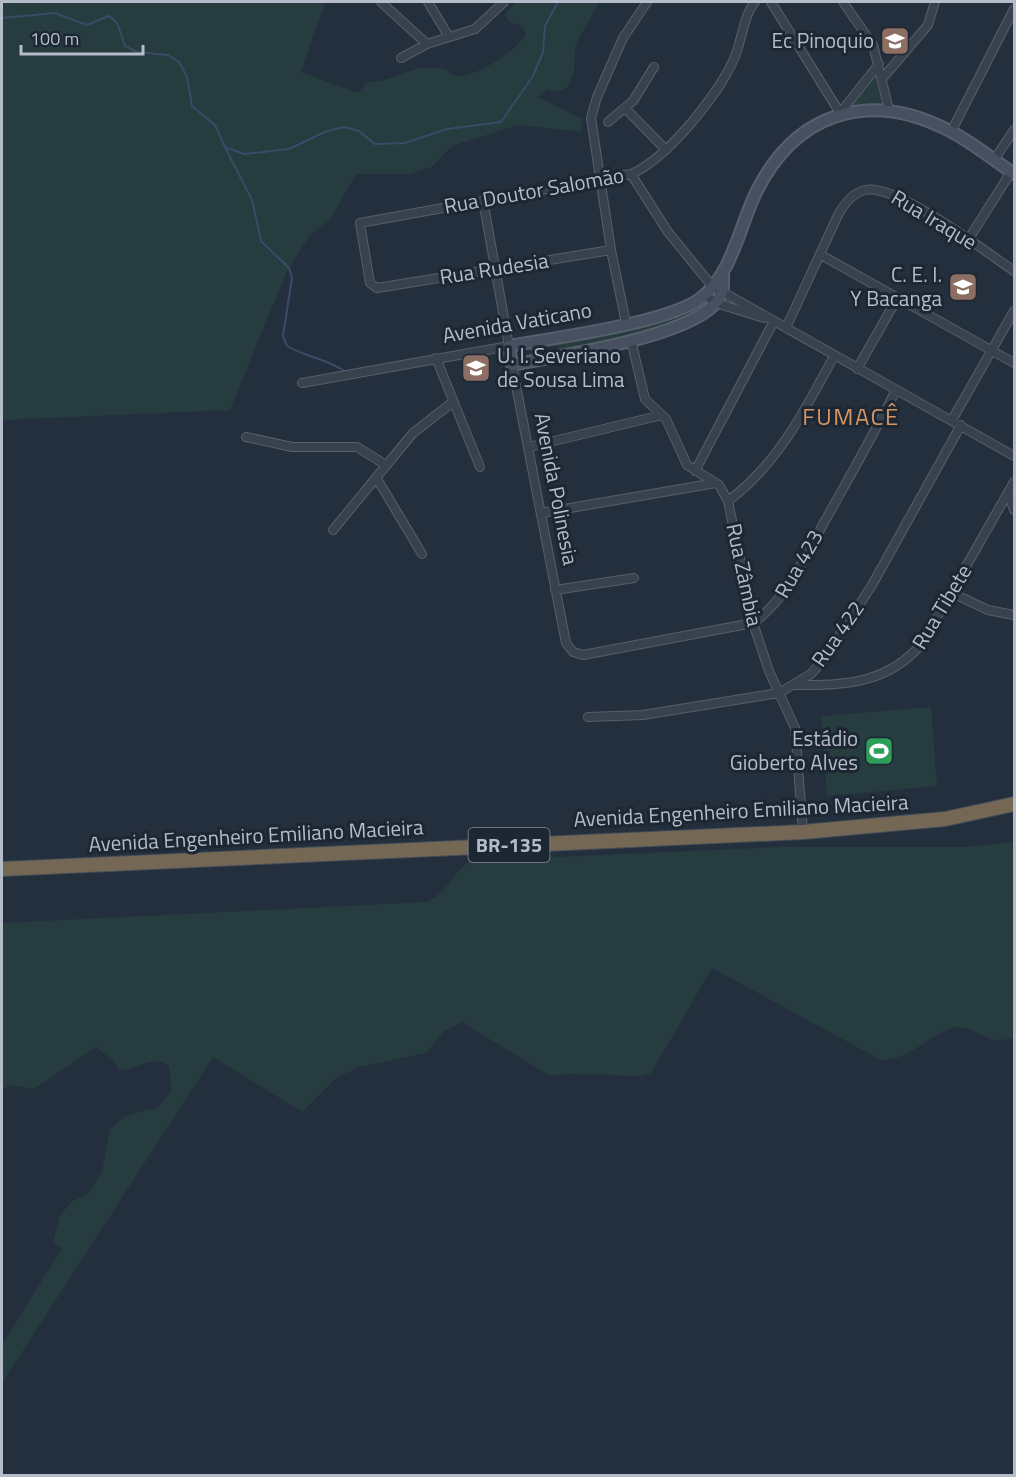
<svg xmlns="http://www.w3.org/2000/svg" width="1016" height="1477" viewBox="0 0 1016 1477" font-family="'Titillium Web',sans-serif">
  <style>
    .green { fill: #263c3f }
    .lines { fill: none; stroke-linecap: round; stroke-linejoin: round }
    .stream { stroke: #394c67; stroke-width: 2 }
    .street-casing { stroke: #565f6c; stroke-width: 10 }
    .secondary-casing { stroke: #565f6c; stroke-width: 14 }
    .highway-casing { stroke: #434c59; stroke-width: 16 }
    .street { stroke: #38414e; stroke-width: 8 }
    .secondary { stroke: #465061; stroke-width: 10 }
    .highway { stroke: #746855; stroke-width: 14 }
    .labels { text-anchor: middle; stroke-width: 6; stroke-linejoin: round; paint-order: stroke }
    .shield { fill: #1d2633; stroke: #878f9c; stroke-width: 1.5 }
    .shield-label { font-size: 20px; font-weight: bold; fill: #b4bcc9 }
    .poi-label { font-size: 21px; fill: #b4bcc9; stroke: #1d2633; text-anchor: end }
    .street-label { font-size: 21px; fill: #b4bcc9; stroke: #1d2633 }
    .quarter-label { font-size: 24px; letter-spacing: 1.5px; fill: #d59563; stroke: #1d2633 }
  </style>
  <rect width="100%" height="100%" fill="#242f3e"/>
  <path class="green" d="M 2,2 L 325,2 L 301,72 L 358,93 L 368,82 C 386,82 400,74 417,69 C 424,67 437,67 445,69 C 449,71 452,75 457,76 C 474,79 519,49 526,34 L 522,26 L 509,22 L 505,14 L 516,2 L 599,2 L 575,46 L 574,72 L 568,87 L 556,92 L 548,89 L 538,97 L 582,119 L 581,132 L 518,125 L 452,146 L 432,167 L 410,174 L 356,174 L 330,220 L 310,235 L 287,271 L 230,410 L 2,420 Z
    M 875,74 L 882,104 L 850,107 Z
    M 705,301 L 707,307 L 669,325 L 647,332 L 558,352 L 555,342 Z
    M 931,707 L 937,786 L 827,796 L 821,716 Z
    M 1014,842 L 1014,1038 C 1009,1039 1002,1040 996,1040 C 983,1039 969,1025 957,1027 C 928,1033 913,1060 881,1060 L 712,968 L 651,1073 L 641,1076 L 567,1074 L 550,1076 L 462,1022 L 444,1031 L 426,1053 L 359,1067 L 336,1078 L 302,1112 L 213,1057 L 2,1383 L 2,1345 L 62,1248 L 53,1242 L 60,1216 L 71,1202 L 88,1194 L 102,1172 L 110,1129 L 125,1116 L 158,1107 L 172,1091 L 169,1066 C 150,1054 139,1070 120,1070 L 110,1058 L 96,1047 L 34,1089 L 11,1085 L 2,1089 L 2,923 L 427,902 C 451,890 451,873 470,861 L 783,847 L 966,847 Z"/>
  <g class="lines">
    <path class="stream" d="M 2,18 L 55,13 L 87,25 L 109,16 L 117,23 L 125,46 L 137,52 L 168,55 L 179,62 L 187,77 L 192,106 L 215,125 L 225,147 L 244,154 L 289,149 L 327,131 L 344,127 L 359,131 L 375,144 L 405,143 L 447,129 L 501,122 L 533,76 L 543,52 L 545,26 L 558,2
      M 226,149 L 252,200 L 261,241 L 289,268 L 292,278 L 283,336 L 287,346 C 305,357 326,358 344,371"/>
    <g class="street-casing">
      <path id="street" d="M 381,2 L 427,44
        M 428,2 L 449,37
        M 771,2 L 840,113 L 879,64
        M 843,2 L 873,45 L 889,110
        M 401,58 L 427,44 L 475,29 L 504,2
        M 882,79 L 928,25 L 935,2
        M 625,108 L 666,150
        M 608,122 L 633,101 L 654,67
        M 951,132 L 1014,9
        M 994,160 L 1014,130
        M 631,174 L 668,232 L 712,286 L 1014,456
        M 968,240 L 1011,172
        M 611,250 L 377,288 L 370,283 L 360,223 L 631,174 C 667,159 722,91 736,54 C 742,38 744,15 755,2
        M 821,255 L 1014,363
        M 705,295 L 716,303 L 764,318
        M 626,323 L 611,250 L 591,118 L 597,97 L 623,38 L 647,2
        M 786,328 L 838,215 C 844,204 852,193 865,190 C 896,183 986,252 1014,271
        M 631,340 L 645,399 L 666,419 L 687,465 L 719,485 L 728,501 L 753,623 L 769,671 L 795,728 L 803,832
        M 535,341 L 538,360
        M 436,358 L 480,467
        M 512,365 L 566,643 L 573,652 L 583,655 L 753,623 C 788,598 805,556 826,519 C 850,476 874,434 896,390
        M 857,369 L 898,297
        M 302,383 L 509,346 L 483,200
        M 952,420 L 1014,311
        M 246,437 L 292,447 L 357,447 L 386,465
        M 529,447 L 662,415
        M 695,471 L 774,321
        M 376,477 L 422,554
        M 1008,493 L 1014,510
        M 728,501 C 778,464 805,410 834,356
        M 541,513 L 716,483
        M 333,530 L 413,433 L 453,402
        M 555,590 L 634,578
        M 952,593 L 988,610 L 1014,615
        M 796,685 C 845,686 890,683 923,642 L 1014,482
        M 588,717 L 643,715 L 779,693 L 811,674 L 825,658 L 872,585 L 961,425"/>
    </g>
    <g class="secondary-casing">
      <path id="secondary" d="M 723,272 C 723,281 724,291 719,299 C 695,337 557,356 512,365 L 509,346 C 553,338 669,323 701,298 C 730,276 739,231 753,199 C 792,113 867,88 950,131 C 973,143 994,160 1014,174"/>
    </g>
    <g class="highway-casing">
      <path id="highway" d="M 2,869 L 803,832 L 945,819 L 1014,804"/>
    </g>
    <use href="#street" class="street"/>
    <use href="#secondary" class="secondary"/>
    <use href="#highway" class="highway"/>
  </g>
  <defs>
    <g id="school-square" transform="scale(1.5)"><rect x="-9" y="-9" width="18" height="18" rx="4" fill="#8d6e63" stroke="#1d2633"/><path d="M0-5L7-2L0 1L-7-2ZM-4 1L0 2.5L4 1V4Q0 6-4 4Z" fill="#fff"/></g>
    <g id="stadium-square" transform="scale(1.5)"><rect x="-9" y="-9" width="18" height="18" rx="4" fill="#2e9e5b" stroke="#1d2633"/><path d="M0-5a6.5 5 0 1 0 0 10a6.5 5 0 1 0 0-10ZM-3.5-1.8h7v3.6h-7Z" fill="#fff"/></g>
  </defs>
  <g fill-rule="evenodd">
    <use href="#school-square" x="895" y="41"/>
    <use href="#school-square" x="963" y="287"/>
    <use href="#school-square" x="476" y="368"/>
    <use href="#stadium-square" x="879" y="751"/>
  </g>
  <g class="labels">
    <rect class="shield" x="468.5" y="828" width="81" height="34" rx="4.5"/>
    <g class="shield-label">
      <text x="509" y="852">BR-135</text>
    </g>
    <g class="poi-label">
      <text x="874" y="48">Ec Pinoquio</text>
      <text x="942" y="282">C. E. I.<tspan x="942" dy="24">Y Bacanga</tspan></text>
      <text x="497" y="363" text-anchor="start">U. I. Severiano<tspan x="497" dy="24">de Sousa Lima</tspan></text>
      <text x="858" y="746">Estádio<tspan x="858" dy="24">Gioberto Alves</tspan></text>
    </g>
    <g class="street-label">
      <text transform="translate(534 191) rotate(-10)" y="7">Rua Doutor Salomão</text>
      <text transform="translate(934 220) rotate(31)" y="7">Rua Iraque</text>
      <text transform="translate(494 269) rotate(-9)" y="7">Rua Rudesia</text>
      <text transform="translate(517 323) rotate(-10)" y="7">Avenida Vaticano</text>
      <text transform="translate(556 489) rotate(79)" y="7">Avenida Polinesia</text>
      <text transform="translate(799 564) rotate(-60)" y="7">Rua 423</text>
      <text transform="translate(744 575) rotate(78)" y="7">Rua Zâmbia</text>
      <text transform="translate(942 607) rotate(-59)" y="7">Rua Tibete</text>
      <text transform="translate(838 634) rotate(-55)" y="7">Rua 422</text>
      <text transform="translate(741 811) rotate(-3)" y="7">Avenida Engenheiro Emiliano Macieira</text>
      <text transform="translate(256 836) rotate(-3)" y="7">Avenida Engenheiro Emiliano Macieira</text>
    </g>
    <g class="quarter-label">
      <text x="851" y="425">FUMACÊ</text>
    </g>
  </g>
  <rect width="1016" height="1477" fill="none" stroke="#b4bcc9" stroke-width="6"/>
  <path d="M21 45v9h122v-9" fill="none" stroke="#b4bcc9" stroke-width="3"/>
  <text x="30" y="45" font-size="18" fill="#b4bcc9" stroke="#1d2633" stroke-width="4.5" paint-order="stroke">100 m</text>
</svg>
